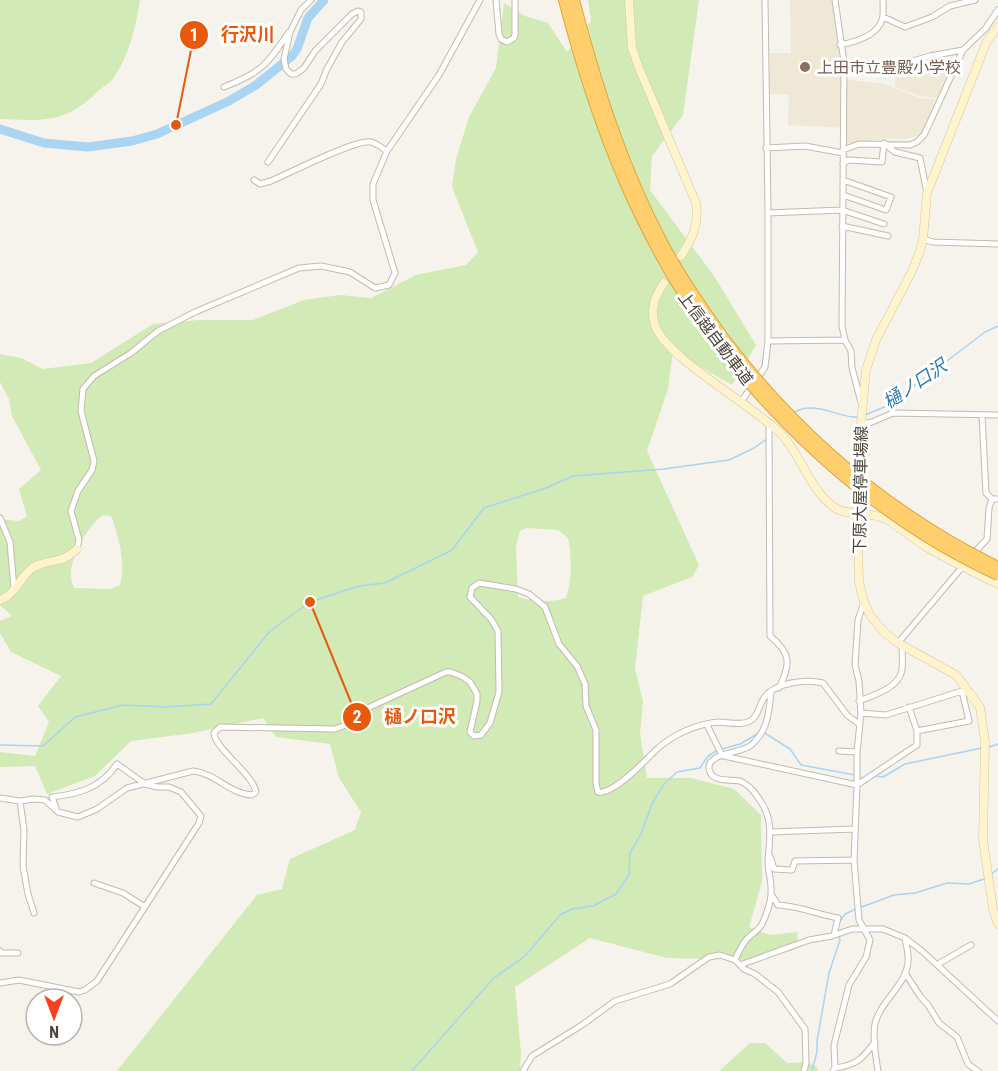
<svg xmlns="http://www.w3.org/2000/svg" width="998" height="1071" viewBox="0 0 998 1071" font-family="'Roboto Condensed','Noto Sans JP',sans-serif">
  <style>
    .education { fill: #efe8d6 }
    .green { fill: #d2eab5; fill-rule: evenodd }
    .lines { fill: none; stroke-linecap: round; stroke-linejoin: round }
    .stream { stroke: #a9d4f2; stroke-width: 1.5 }
    .river { stroke: #a9d4f2; stroke-width: 9 }
    .street-casing { stroke: #c2bbae; stroke-width: 7 }
    .secondary-casing { stroke: #d6c79b; stroke-width: 9 }
    .highway-casing { stroke: #e0a43c; stroke-width: 12 }
    .street { stroke: #fff; stroke-width: 5 }
    .secondary { stroke: #fff3cd; stroke-width: 8 }
    .highway { stroke: #ffcf6e; stroke-width: 10 }
    .highway-bridge-casing { stroke: #e0a43c; stroke-width: 12; stroke-linecap: butt }
    .highway-bridge { stroke: #ffcf6e; stroke-width: 10 }
    .education-dot { fill: #8d6e63; stroke: #fff; stroke-width: 2 }
    .labels { text-anchor: middle; stroke-width: 6; stroke-linejoin: round; paint-order: stroke }
    .education-label { font-size: 16px; fill: #785e54; stroke: #fff; text-anchor: start }
    .street-label { font-size: 16px; fill: #4b4439; stroke: #fff }
    .water-label { font-size: 18px; font-style: italic; fill: #2e7ab2; stroke: #fff }
    .leader { fill: none; stroke: #e8590c; stroke-width: 2 }
    .callout-dot { fill: #e8590c; stroke: #fff; stroke-width: 2 }
    .mark-label { font-size: 18px; text-anchor: middle; font-weight: bold; fill: #fff }
    .callout-label { font-size: 18px; text-anchor: middle; font-weight: bold; fill: #e8590c; stroke: #fff; stroke-width: 6; stroke-linejoin: round; paint-order: stroke }
  </style>
  <rect width="100%" height="100%" fill="#f6f3ec"/>
  <path class="education" d="M 790,0 L 832,0 L 842,79 L 884,84 L 920,98 L 935,99 L 922,135 L 901,140 L 891,138 L 846,144 L 846,128 L 788,125 L 789,95 L 769,94 L 770,53 L 791,53 Z
    M 937,58 L 956,59 L 937,98 L 920,96 L 895,87 L 896,68 L 908,67 Z"/>
  <path class="green" d="M 0,0 L 140,0 C 136,27 129,56 113,79 C 108,85 100,88 95,94 C 82,107 65,117 47,119 C 31,121 15,119 0,119 Z
    M 588,0 L 699,0 L 683,115 L 652,156 L 650,190 L 714,276 L 756,345 L 732,385 L 673,351 L 668,389 L 647,451 L 699,565 L 692,577 L 643,596 L 635,669 L 643,701 L 640,733 L 647,778 L 691,778 L 734,789 L 761,815 L 762,882 L 749,927 L 770,935 L 798,932 L 796,949 L 761,960 L 667,958 L 590,938 L 515,987 L 521,1053 L 520,1071 L 117,1071 L 257,895 L 282,889 L 290,859 L 355,830 L 361,812 L 339,778 L 330,744 L 276,737 L 263,718 L 193,733 L 131,741 L 95,776 L 47,794 L 35,766 L 0,767 L 0,752 L 35,756 L 49,722 L 38,706 L 61,676 L 11,652 L 0,633 L 0,621 L 12,616 L 0,605 L 0,519 L 18,521 L 27,517 L 19,489 L 41,470 L 12,416 L 9,399 L 0,382 L 0,354 L 21,358 L 43,369 L 91,363 L 153,324 L 199,320 L 253,320 L 304,300 L 340,295 L 371,298 L 416,275 L 466,265 L 478,252 L 452,187 L 456,159 L 469,117 L 496,68 L 504,3 L 525,16 L 548,23 L 567,52 L 591,21 ZM 103,515 L 110,516 L 112,518 C 119,538 126,565 120,585 L 111,589 L 74,588 C 63,567 85,528 103,515 ZM 527,528 L 558,530 L 568,538 C 572,557 572,580 566,598 C 552,603 532,601 518,597 L 516,546 L 520,531 Z
    M 750,1043 L 765,1043 L 787,1063 L 807,1062 L 817,1067 L 818,1071 L 719,1071 Z"/>
  <g class="lines">
    <path class="stream" d="M 795,412 C 812,402 834,414 852,417 L 857,417
      M 865,415 L 889,405 L 985,332 L 998,326
      M 763,732 L 790,749 L 801,765 L 855,775
      M 0,745 L 43,746 L 75,717 L 123,705 L 167,707 L 211,704 L 270,631 L 310,602 L 359,586 L 385,583 L 452,550 L 484,508 L 546,488 L 573,476 L 664,469 L 729,460 L 754,448 L 768,438
      M 989,747 L 998,744
      M 722,749 L 740,744 L 759,733
      M 875,776 L 883,777 L 905,764 L 982,748
      M 991,874 L 998,869
      M 859,908 L 894,895 L 915,893 L 947,883 L 969,884 L 984,879
      M 839,923 L 845,914 L 856,909
      M 412,1071 L 493,979 L 525,956 L 560,915 L 572,909 L 593,906 L 616,894 L 629,875 L 630,853 L 641,834 L 652,804 L 664,784 L 677,772 L 700,768 L 708,756 L 718,750
      M 812,1071 L 817,1052 L 817,1041 L 829,973 L 840,940 L 839,936"/>
    <path class="river" d="M 0,129 L 44,143 L 88,147 L 132,141 L 157,134 L 229,101 L 256,85 L 276,69 L 292,56 L 297,49 L 308,18 L 324,0"/>
    <g class="street-casing">
      <path id="street" d="M 496,0 L 499,34 L 501,39 L 507,42 L 514,38 L 515,34 L 515,0
        M 835,0 L 844,62 L 842,326 L 845,340 L 851,351 L 852,368 L 861,402
        M 883,17 L 905,27 L 932,17 L 950,6 L 975,0
        M 840,45 C 855,42 877,36 882,20 C 884,15 883,6 883,0
        M 844,62 L 899,65 L 930,56 L 963,50 L 985,29 L 998,10
        M 224,87 C 262,72 267,65 289,32
        M 885,144 L 895,152 L 920,158 L 927,193
        M 766,148 L 805,146 L 843,153
        M 843,150 L 859,144 L 910,145 L 917,142 L 924,135 L 963,50
        M 268,162 L 321,84 L 327,69 L 342,42 L 361,19 L 361,12 L 358,11 L 352,14 L 315,51 L 304,68 L 296,74 L 291,74 L 286,69 L 284,59 L 290,32 L 301,10 L 311,0
        M 843,164 L 848,160 L 882,162 L 884,143
        M 254,180 L 260,184 L 271,181 C 287,174 358,138 371,142 C 376,143 382,148 387,151
        M 843,195 L 886,210 L 891,197 L 843,180
        M 768,213 L 842,210 L 884,224
        M 842,226 L 888,236
        M 923,239 L 933,242 L 998,244
        M 768,341 L 845,340
        M 741,402 L 765,367 L 768,341 L 768,213 L 765,0
        M 982,415 L 986,493 L 992,499 L 998,499
        M 769,422 L 770,636 C 791,653 791,664 779,688
        M 861,424 L 872,422 L 893,413 L 998,415
        M 0,518 L 10,542 L 14,589
        M 77,549 L 79,540 L 71,511 L 78,491 L 92,470 L 94,461 L 81,411 L 83,389 L 94,376 L 131,353 L 158,331 L 195,312 L 299,268 L 321,266 L 350,272 L 375,288 L 389,285 L 395,273 L 373,200 L 373,184 L 387,151 L 439,75 L 480,0
        M 973,554 L 987,539 L 989,508 L 992,499
        M 898,643 L 963,566
        M 859,701 C 874,695 899,688 902,670 C 903,662 902,653 902,645
        M 861,713 L 886,715 L 962,691 L 969,721 L 917,731
        M 707,725 L 722,755
        M 839,751 L 857,752
        M 724,756 L 857,785 L 917,745 L 917,731 L 909,707
        M 0,798 L 20,801 L 34,799 L 45,800 L 58,812 L 78,817 L 97,809 L 127,788 L 193,771 C 215,773 230,794 252,795 L 256,792 C 253,774 215,749 214,733 L 220,727 L 335,729 L 343,726 L 358,713 L 372,706 L 446,672 L 451,672 L 463,677 L 470,682 L 477,694 L 477,701 L 470,732 L 474,736 L 481,735 L 490,723 L 499,692 L 498,631 L 491,619 L 470,597 L 472,588 L 479,583 L 516,589 L 529,594 L 545,607 L 559,644 L 577,666 L 585,684 L 586,706 L 596,730 L 596,784 L 598,792 C 613,795 645,761 656,750 C 672,735 696,724 718,722 C 727,722 741,726 750,721 C 758,717 759,705 764,698 C 775,682 806,679 823,683 L 847,715 L 859,724
        M 20,801 L 24,830 L 23,866 L 28,894 L 34,913
        M 770,832 L 855,829
        M 770,856 L 774,869 L 792,870 L 795,861 L 854,860
        M 94,883 L 123,893 L 145,907
        M 771,894 L 778,905 C 799,906 817,914 838,918 L 834,935
        M 0,951 L 1,953 L 18,953
        M 735,960 C 738,953 742,945 746,940 C 751,934 759,930 762,924 C 766,916 771,902 771,893 C 772,882 768,872 768,861 C 770,835 774,818 757,796 C 753,790 747,784 740,781 C 730,779 710,783 709,768 C 708,753 741,753 750,746 C 768,732 769,712 771,692
        M 938,964 L 971,945
        M 740,965 L 809,940 L 832,936 L 852,929 L 883,929 L 905,938 L 922,951 L 998,1021
        M 905,973 L 920,996 L 928,1005 L 939,1023 L 957,1037 L 968,1064 L 978,1071
        M 0,983 L 19,980 L 79,992 L 85,990 L 97,981 L 199,823 L 201,816 L 181,792 L 169,787 L 157,787 L 145,784 L 117,764 C 101,788 79,794 52,797 L 56,808
        M 835,1068 C 857,1065 862,1059 875,1042
        M 523,1071 L 532,1056 L 582,1025 L 615,1001 L 670,984 L 709,957 L 720,955 L 735,960 L 744,969 L 755,974 L 778,992 L 805,1029 L 806,1063 L 804,1071
        M 833,1071 L 835,1068 L 834,1045 L 849,985 L 866,957 L 870,940 L 859,920 L 854,860 L 857,785 L 857,752 L 861,713 L 859,681 L 855,665 L 858,620 L 864,602
        M 878,1071 C 876,1057 872,1038 875,1024 C 880,1001 906,986 908,962 C 909,954 906,945 905,938"/>
    </g>
    <g class="secondary-casing">
      <path id="secondary" d="M 629,0 L 632,48 L 639,68 L 696,203 C 699,224 693,238 681,256
        M 998,27 L 987,41 L 927,193 L 923,239 L 920,251 L 912,271 L 876,340 L 866,370 L 858,455 L 857,512 L 859,582 L 864,602 L 870,615 L 884,632 L 898,643 L 956,675 L 980,707 L 985,742 L 983,840 L 993,909 L 998,924
        M 664,283 C 655,296 650,309 655,325 C 666,359 754,405 782,435 C 802,457 809,489 835,508 C 847,516 871,511 888,520 C 901,528 912,538 925,546 C 949,560 973,572 998,584
        M 0,600 C 17,594 20,575 34,567 C 50,558 61,565 77,549"/>
    </g>
    <g class="highway-casing">
      <path id="highway" d="M 564,0 C 597,127 640,239 718,345
        M 574,0 C 596,84 622,167 663,244 C 681,278 703,309 725,340"/>
    </g>
    <use href="#street" class="street"/>
    <use href="#secondary" class="secondary"/>
    <use href="#highway" class="highway"/>
    <g class="highway-bridge-casing">
      <path id="highway-bridge" d="M 725,340 C 798,435 890,514 998,567
        M 718,345 C 793,441 887,524 998,575"/>
    </g>
    <use href="#highway-bridge" class="highway-bridge"/>
  </g>
  <circle class="education-dot" cx="805" cy="67" r="6"/>
  <g class="labels">
    <g class="education-label">
      <text x="817" y="73">上田市立豊殿小学校</text>
    </g>
    <g class="street-label">
      <text transform="translate(716 338) rotate(53)" y="6">上信越自動車道</text>
      <text transform="translate(860 490) rotate(-89)" y="6">下原大屋停車場線</text>
    </g>
    <g class="water-label">
      <text transform="translate(915 384) rotate(-34)" y="6">樋ノ口沢</text>
    </g>
  </g>
  <path class="leader" d="M176 125L194 35M310 602L357 717"/>
  <g class="callout-dot">
    <circle cx="176" cy="125" r="6"/>
    <circle cx="310" cy="602" r="6"/>
    <circle cx="194" cy="35" r="15"/>
    <circle cx="357" cy="717" r="15"/>
  </g>
  <g class="mark-label">
    <text x="194" y="41">1</text>
    <text x="357" y="723">2</text>
  </g>
  <g class="callout-label">
    <text x="248" y="41">行沢川</text>
    <text x="420" y="723">樋ノ口沢</text>
  </g>
  <g transform="translate(54 1017) rotate(180)"><circle r="28" fill="#ffffff" stroke="#b7b4b0" stroke-width="1.5"/>
  <path d="M0-4.5L10 22L0 15L-10 22Z" fill="#fc3f1d"/>
  <text y="-9" font-size="16" font-weight="bold" text-anchor="middle" fill="#4b4439">N</text>
  </g>
</svg>
